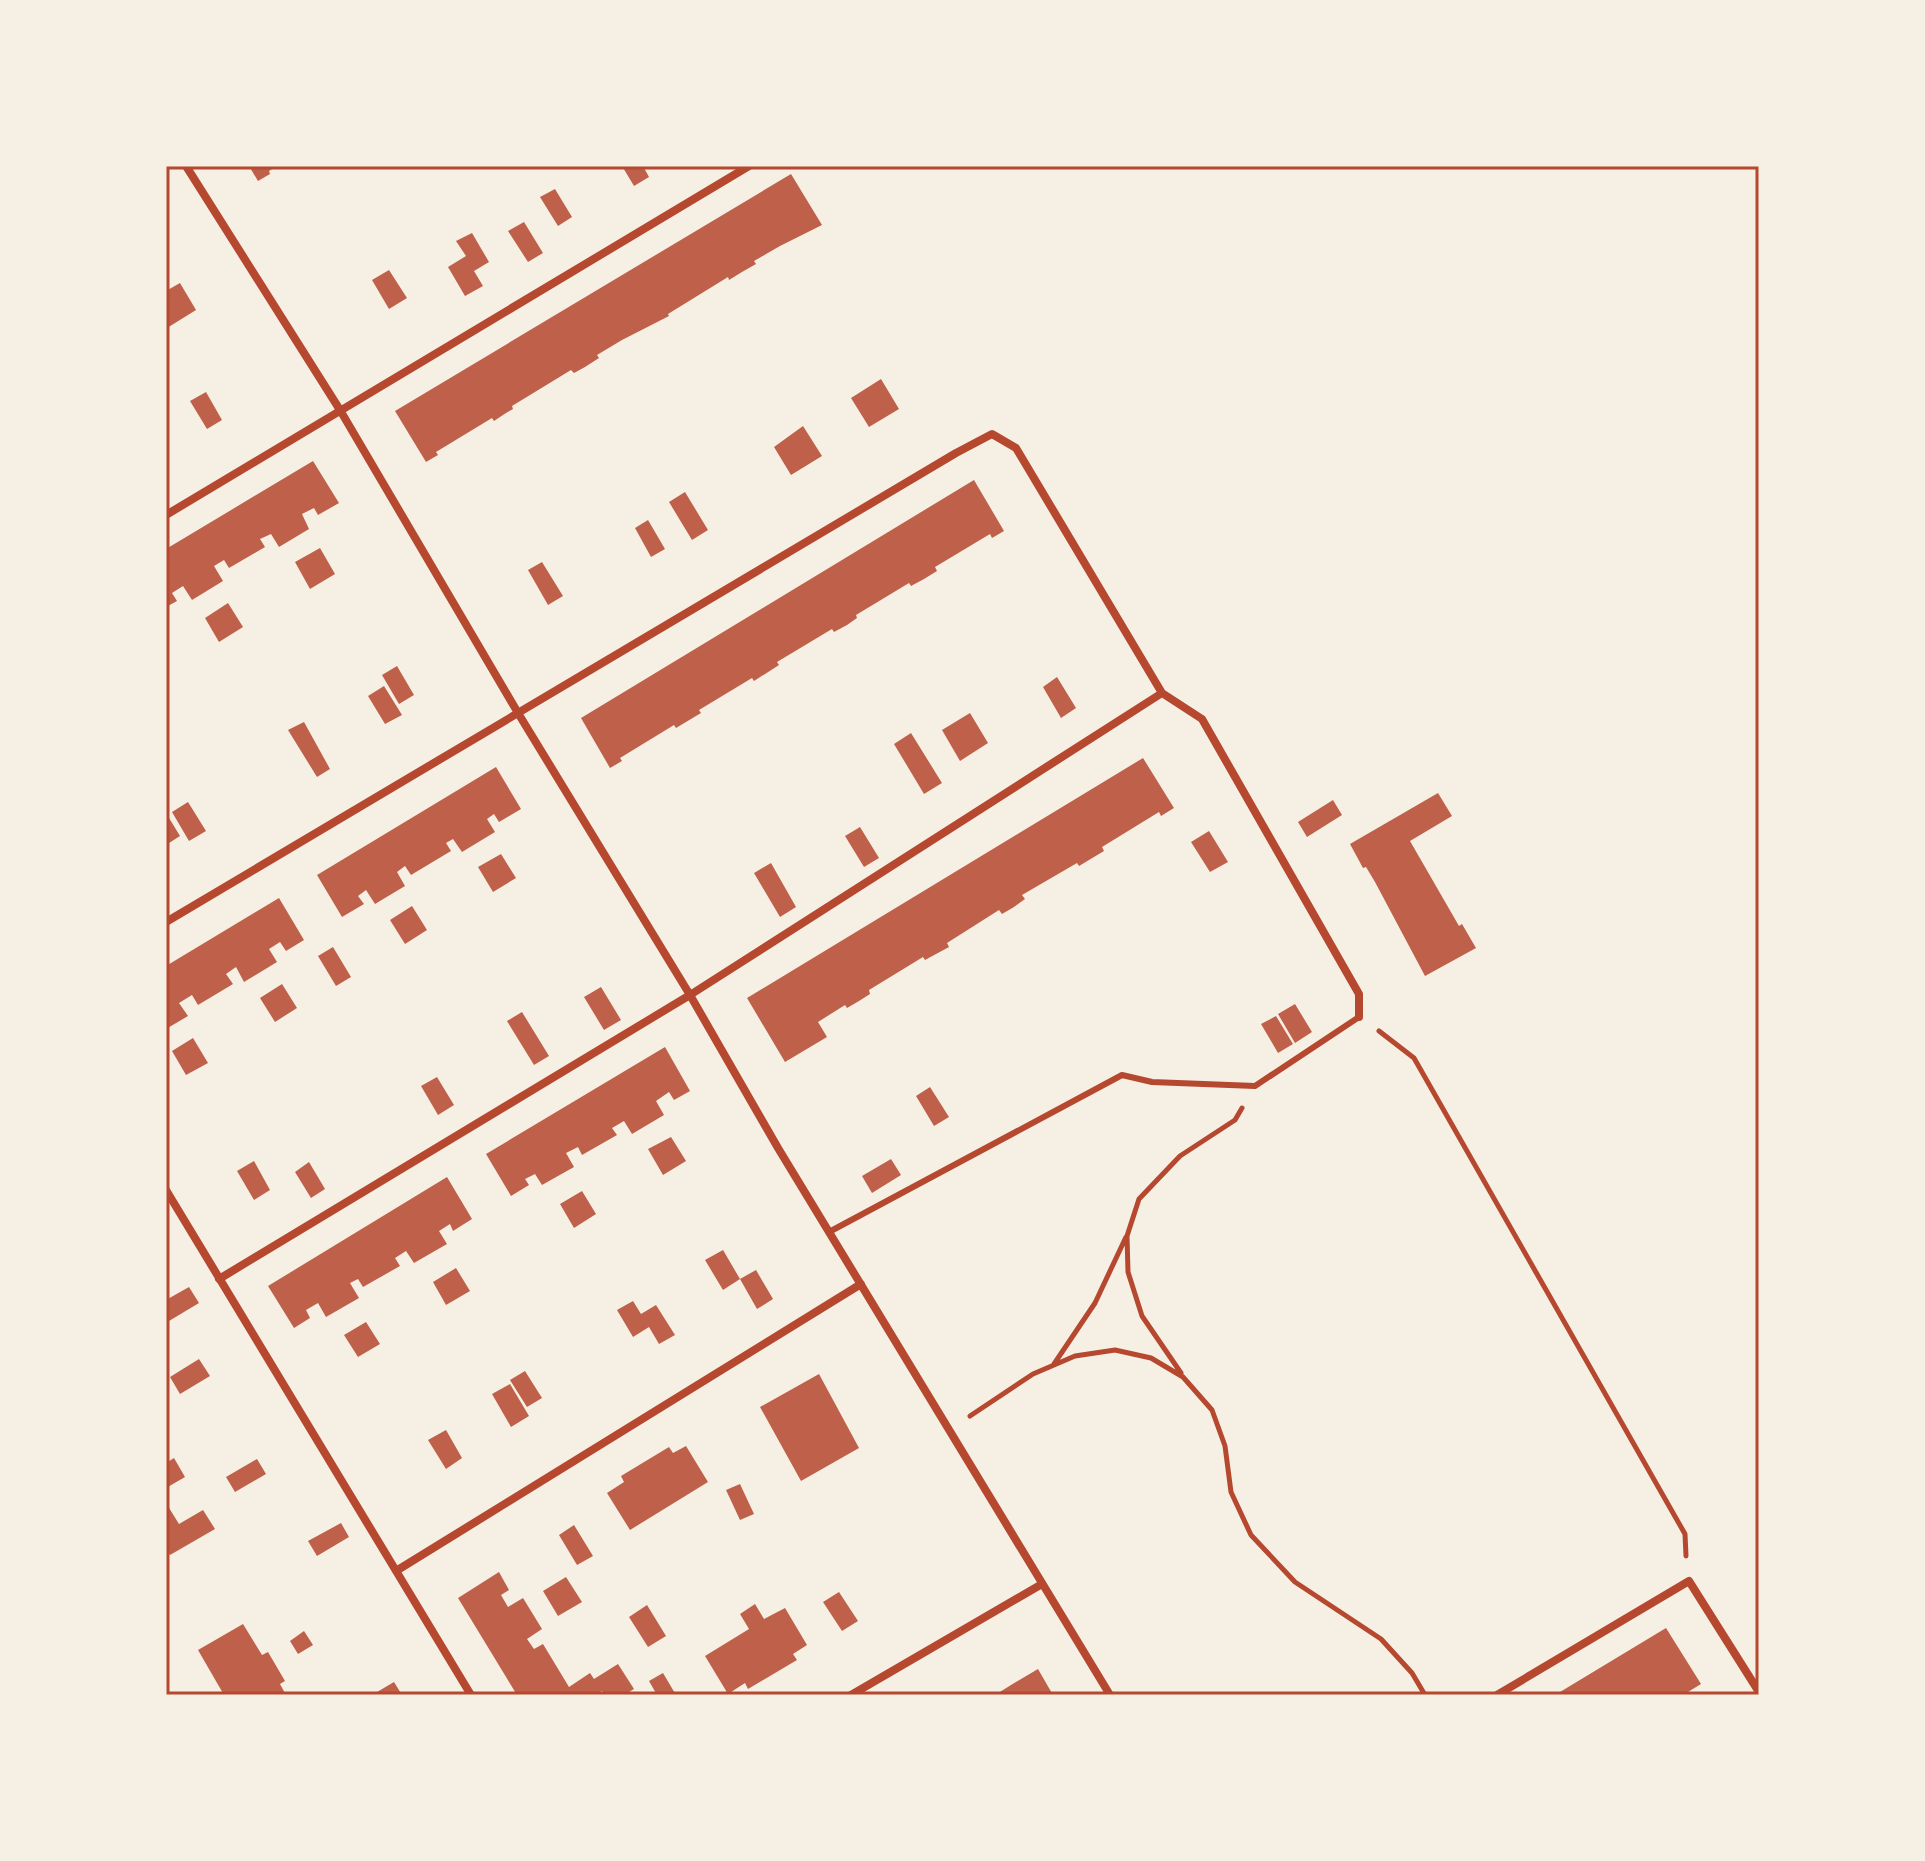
<svg xmlns="http://www.w3.org/2000/svg" width="1925" height="1861" viewBox="0 0 1925 1861" font-family="'Noto Serif',serif">
  <style>
    .building { fill: #bf614a }
    .lines { fill: none; stroke-linecap: round; stroke-linejoin: round }
    .path { stroke: #b5482f; stroke-width: 5 }
    .service { stroke: #b5482f; stroke-width: 6 }
    .minor { stroke: #b5482f; stroke-width: 8 }
    .neatline { fill: none; stroke: #b5482f; stroke-width: 3 }
  </style>
  <rect width="100%" height="100%" fill="#f6efe4"/>
  <path class="building" d="M 249,166 L 277,166 L 269,171 L 270,174 L 258,181 Z
    M 622,166 L 643,166 L 649,177 L 634,186 Z
    M 791,174 L 822,225 L 780,246 L 754,261 L 756,264 L 742,272 L 729,280 L 728,277 L 668,314 L 669,316 L 622,340 L 597,355 L 599,358 L 585,367 L 574,373 L 571,370 L 512,406 L 513,409 L 506,413 L 494,421 L 492,418 L 436,452 L 438,455 L 426,462 L 395,411 Z
    M 555,189 L 572,217 L 558,226 L 540,197 Z
    M 524,222 L 543,253 L 528,262 L 508,231 Z
    M 472,233 L 489,262 L 474,271 L 483,286 L 465,296 L 448,267 L 466,256 L 456,241 Z
    M 389,270 L 407,298 L 389,309 L 372,280 Z
    M 180,283 L 196,310 L 167,328 L 166,291 Z
    M 881,379 L 899,409 L 869,427 L 851,398 Z
    M 206,392 L 222,420 L 207,429 L 190,401 Z
    M 803,426 L 822,456 L 791,475 L 774,447 Z
    M 313,461 L 339,503 L 318,515 L 314,508 L 302,514 L 309,529 L 279,547 L 271,534 L 260,539 L 265,547 L 229,568 L 224,560 L 214,566 L 223,581 L 192,600 L 183,586 L 172,593 L 177,601 L 166,607 L 166,549 Z
    M 974,480 L 1004,531 L 992,538 L 990,534 L 935,567 L 937,571 L 924,579 L 911,586 L 909,583 L 856,615 L 857,618 L 847,625 L 834,632 L 832,629 L 777,662 L 779,665 L 754,681 L 752,678 L 699,710 L 701,713 L 676,728 L 674,725 L 620,758 L 622,761 L 610,768 L 581,718 Z
    M 685,492 L 708,530 L 692,540 L 669,502 Z
    M 648,520 L 665,549 L 651,557 L 635,528 Z
    M 320,548 L 335,574 L 310,589 L 295,562 Z
    M 542,562 L 563,596 L 548,605 L 528,570 Z
    M 228,603 L 243,627 L 219,642 L 205,618 Z
    M 397,666 L 414,695 L 399,704 L 382,675 Z
    M 1057,677 L 1076,708 L 1061,718 L 1043,687 Z
    M 384,686 L 402,715 L 385,724 L 368,696 Z
    M 970,713 L 988,743 L 960,761 L 942,730 Z
    M 304,722 L 330,769 L 317,777 L 288,730 Z
    M 911,733 L 942,783 L 924,794 L 894,744 Z
    M 1143,758 L 1174,808 L 1161,816 L 1159,812 L 1102,847 L 1104,851 L 1079,866 L 1077,863 L 1022,895 L 1025,899 L 1014,907 L 1002,914 L 999,910 L 947,943 L 949,947 L 925,960 L 923,957 L 869,990 L 870,994 L 859,1001 L 847,1008 L 845,1005 L 818,1022 L 827,1037 L 785,1062 L 747,998 Z
    M 496,767 L 521,809 L 499,822 L 494,814 L 487,819 L 495,832 L 462,852 L 453,839 L 446,843 L 451,851 L 411,875 L 405,866 L 397,872 L 405,886 L 375,904 L 366,890 L 358,896 L 364,904 L 342,917 L 317,875 Z
    M 1438,793 L 1452,816 L 1410,841 L 1459,926 L 1462,924 L 1476,948 L 1425,976 L 1375,882 L 1366,867 L 1363,868 L 1350,844 Z
    M 1333,800 L 1342,815 L 1307,837 L 1298,822 Z
    M 188,802 L 206,831 L 189,841 L 172,812 Z
    M 166,813 L 180,836 L 166,845 Z
    M 860,827 L 879,858 L 864,867 L 845,836 Z
    M 1209,831 L 1228,862 L 1210,872 L 1191,842 Z
    M 501,854 L 516,878 L 493,892 L 478,867 Z
    M 771,863 L 796,907 L 780,917 L 754,873 Z
    M 279,898 L 304,940 L 286,951 L 280,942 L 269,949 L 277,962 L 244,982 L 236,967 L 226,974 L 233,984 L 198,1005 L 192,995 L 179,1003 L 188,1016 L 166,1029 L 166,966 Z
    M 412,906 L 427,930 L 405,944 L 390,920 Z
    M 333,947 L 351,977 L 336,986 L 318,956 Z
    M 282,984 L 297,1008 L 275,1022 L 260,998 Z
    M 601,987 L 621,1020 L 604,1030 L 584,997 Z
    M 1295,1004 L 1312,1032 L 1295,1043 L 1278,1014 Z
    M 522,1012 L 549,1056 L 534,1065 L 507,1021 Z
    M 1276,1016 L 1293,1044 L 1278,1053 L 1261,1024 Z
    M 193,1038 L 208,1063 L 186,1075 L 172,1051 Z
    M 665,1047 L 690,1091 L 674,1100 L 669,1092 L 656,1101 L 664,1115 L 632,1134 L 624,1121 L 612,1128 L 617,1135 L 582,1155 L 578,1147 L 566,1153 L 574,1167 L 542,1185 L 535,1174 L 525,1179 L 529,1185 L 511,1196 L 486,1154 Z
    M 437,1077 L 454,1105 L 438,1115 L 421,1086 Z
    M 930,1087 L 949,1117 L 934,1126 L 916,1096 Z
    M 671,1137 L 686,1161 L 663,1175 L 648,1149 Z
    M 891,1159 L 901,1175 L 872,1193 L 862,1176 Z
    M 254,1161 L 270,1190 L 254,1200 L 237,1171 Z
    M 309,1162 L 325,1189 L 311,1198 L 295,1172 Z
    M 447,1177 L 472,1219 L 453,1231 L 450,1224 L 439,1231 L 447,1244 L 414,1263 L 406,1251 L 395,1258 L 400,1266 L 363,1287 L 358,1279 L 350,1283 L 359,1298 L 326,1317 L 318,1303 L 306,1310 L 310,1318 L 294,1328 L 268,1286 Z
    M 582,1191 L 596,1214 L 574,1228 L 560,1204 Z
    M 723,1250 L 740,1279 L 723,1290 L 705,1260 Z
    M 456,1268 L 470,1291 L 446,1305 L 433,1282 Z
    M 756,1270 L 773,1299 L 757,1309 L 740,1279 Z
    M 189,1287 L 199,1303 L 169,1321 L 166,1315 L 166,1300 Z
    M 633,1301 L 641,1314 L 656,1305 L 675,1335 L 659,1344 L 649,1327 L 633,1337 L 617,1310 Z
    M 366,1322 L 380,1344 L 358,1357 L 344,1335 Z
    M 199,1359 L 210,1376 L 180,1394 L 170,1377 Z
    M 525,1371 L 542,1398 L 527,1407 L 510,1380 Z
    M 819,1374 L 859,1448 L 801,1481 L 760,1407 Z
    M 510,1384 L 529,1416 L 511,1427 L 492,1394 Z
    M 446,1430 L 462,1458 L 446,1469 L 428,1440 Z
    M 686,1446 L 708,1482 L 630,1530 L 607,1493 L 624,1482 L 621,1476 L 669,1447 L 673,1453 Z
    M 174,1458 L 185,1477 L 166,1488 L 166,1463 Z
    M 257,1459 L 266,1474 L 235,1492 L 226,1477 Z
    M 740,1484 L 754,1514 L 740,1520 L 726,1490 Z
    M 166,1503 L 179,1524 L 203,1510 L 215,1529 L 170,1555 L 166,1549 Z
    M 341,1523 L 349,1537 L 317,1556 L 308,1541 Z
    M 574,1525 L 593,1556 L 577,1565 L 559,1535 Z
    M 499,1572 L 509,1590 L 501,1595 L 508,1607 L 523,1598 L 542,1629 L 527,1639 L 534,1649 L 543,1644 L 569,1687 L 590,1673 L 594,1679 L 618,1664 L 634,1689 L 624,1695 L 605,1695 L 602,1691 L 595,1695 L 517,1695 L 458,1598 Z
    M 566,1577 L 582,1602 L 558,1616 L 543,1591 Z
    M 839,1592 L 858,1621 L 842,1631 L 823,1602 Z
    M 755,1604 L 764,1619 L 785,1608 L 807,1645 L 793,1654 L 797,1660 L 748,1689 L 745,1683 L 728,1694 L 705,1656 L 749,1629 L 740,1614 Z
    M 647,1605 L 666,1636 L 648,1647 L 629,1617 Z
    M 243,1624 L 262,1655 L 268,1652 L 285,1681 L 280,1684 L 286,1695 L 224,1695 L 198,1650 Z
    M 1666,1628 L 1701,1684 L 1683,1695 L 1555,1695 Z
    M 304,1631 L 313,1645 L 298,1654 L 290,1641 Z
    M 1038,1669 L 1053,1695 L 995,1695 L 1011,1685 Z
    M 663,1673 L 676,1695 L 657,1695 L 649,1681 Z
    M 394,1682 L 402,1695 L 372,1695 Z"/>
  <g class="lines">
    <path class="path" d="M 1379,1031 L 1414,1058 L 1685,1534 L 1686,1556
      M 1054,1364 L 1095,1303 L 1126,1237
      M 1181,1373 L 1142,1316 L 1128,1272 L 1127,1236 L 1139,1199 L 1180,1156 L 1235,1120 L 1242,1108
      M 970,1416 L 1033,1374 L 1075,1356 L 1115,1350 L 1151,1358 L 1183,1377 L 1212,1410 L 1225,1446 L 1231,1492 L 1251,1535 L 1295,1582 L 1381,1639 L 1412,1673 L 1425,1695"/>
    <path class="service" d="M 829,1232 L 1122,1075 L 1152,1082 L 1255,1086 L 1359,1017"/>
    <path class="minor" d="M 186,166 L 340,410 L 518,713 L 690,995 L 778,1148 L 1110,1695
      M 166,515 L 749,166
      M 166,922 L 956,453 L 992,434 L 1016,448 L 1162,693 L 1202,719 L 1359,994 L 1359,1017
      M 166,1190 L 471,1695
      M 219,1279 L 690,995 L 1162,693
      M 396,1571 L 861,1284
      M 851,1695 L 1042,1584
      M 1497,1695 L 1689,1581 L 1759,1692"/>
  </g>
  <rect width="1925" height="1861" fill="none" stroke="#f6efe4" stroke-width="336"/>
  <rect x="168" y="168" width="1589" height="1525" class="neatline"/>
</svg>
